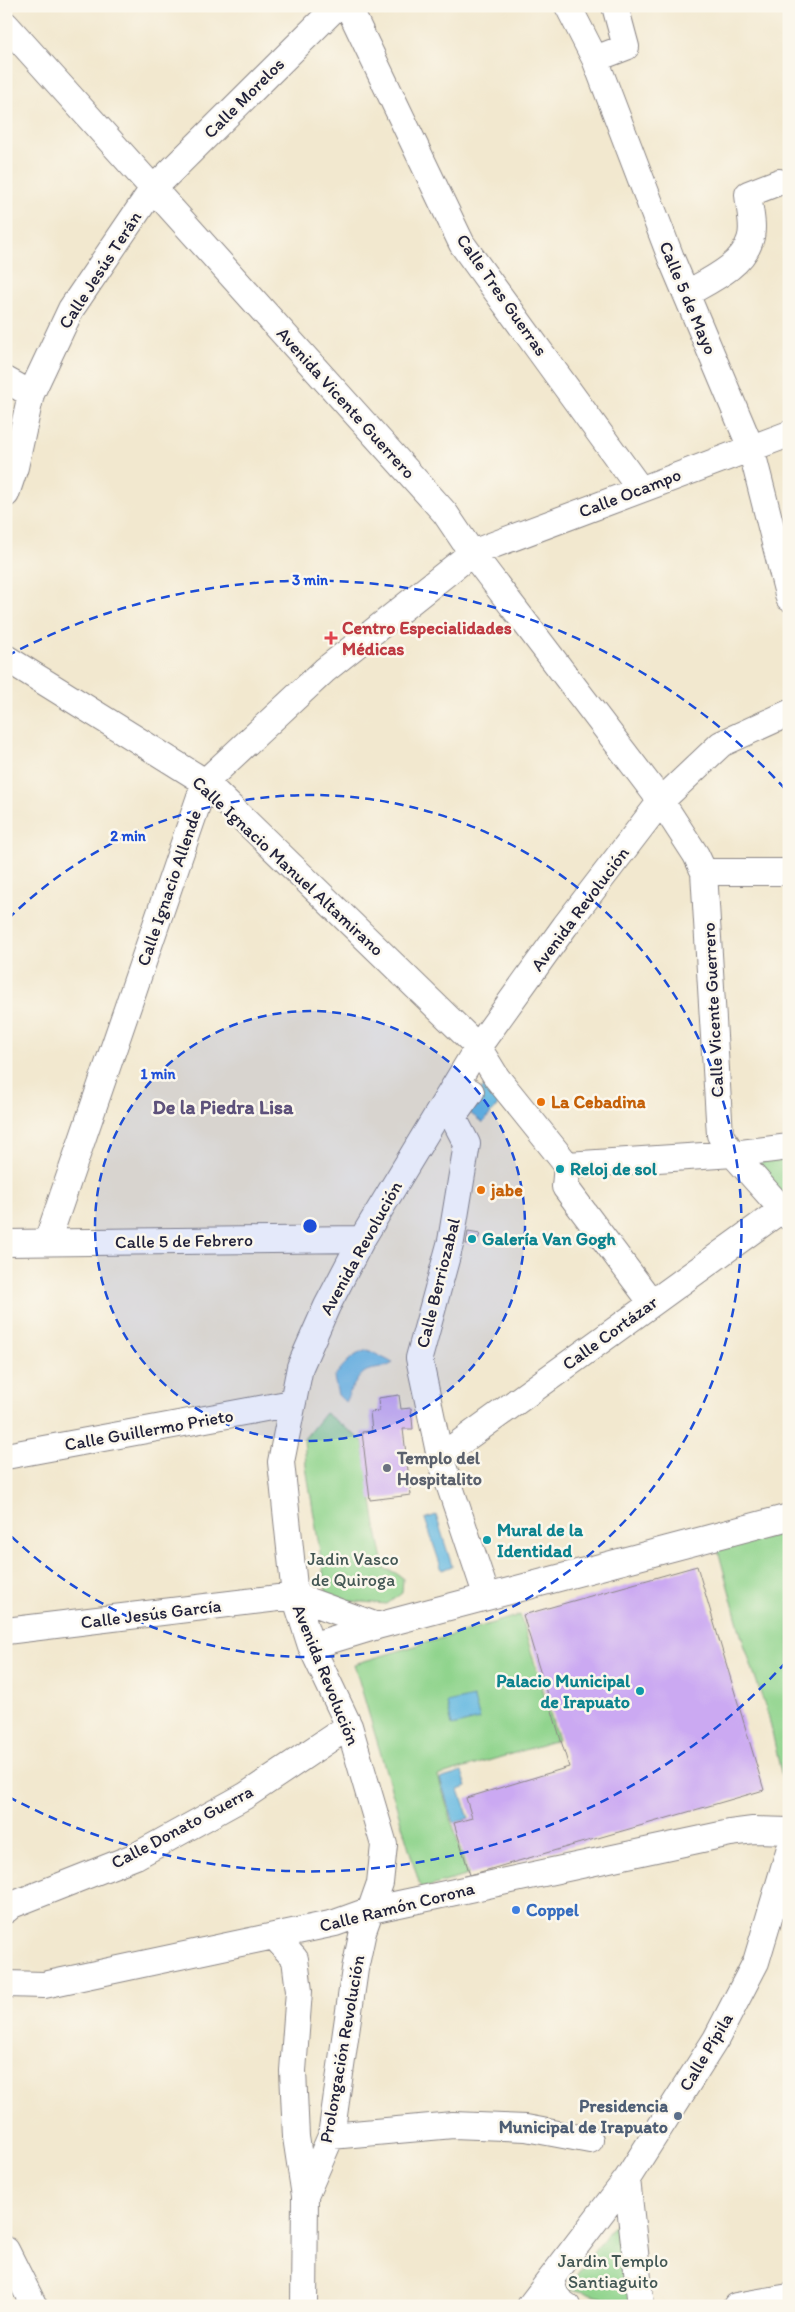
<svg xmlns="http://www.w3.org/2000/svg" width="795" height="2312" viewBox="0 0 795 2312" font-family="Itim,sans-serif">
  <style>
    .green { fill: #90d48d; stroke: #597b64 }
    .water { fill: #66b9e1; stroke: #446e8e }
    .building { fill: #cba9f2 }
    .lines { fill: none; stroke-linecap: round; stroke-linejoin: round }
    .minor-casing { stroke: #8a8585; stroke-width: 28 }
    .minor { stroke: #fff; stroke-width: 26 }
    .ring { fill: none; stroke: #1d4ed8; stroke-width: 2.5; stroke-dasharray: 9 6 }
    .health-dot { fill: #e0444e; stroke: #fbf7ec; stroke-width: 2 }
    .food-dot { fill: #e8710a; stroke: #fbf7ec; stroke-width: 2 }
    .culture-dot { fill: #0f9aa8; stroke: #fbf7ec; stroke-width: 2 }
    .worship-dot { fill: #6b7280; stroke: #fbf7ec; stroke-width: 2 }
    .shop-dot { fill: #3f7fe0; stroke: #fbf7ec; stroke-width: 2 }
    .service-dot { fill: #5c6f8a; stroke: #fbf7ec; stroke-width: 2 }
    .labels { text-anchor: middle; stroke-width: 5; stroke-linejoin: round; paint-order: stroke }
    .street-label { font-size: 18px; fill: #22223b; stroke: #fbf7ec }
    .health-label { font-size: 18px; font-weight: bold; fill: #be3a42; stroke: #fbf7ec; text-anchor: start }
    .food-label { font-size: 18px; font-weight: bold; fill: #c56008; stroke: #fbf7ec; text-anchor: start }
    .culture-label { font-size: 18px; font-weight: bold; fill: #0d838f; stroke: #fbf7ec; text-anchor: start }
    .worship-label { font-size: 18px; font-weight: bold; fill: #5b616d; stroke: #fbf7ec; text-anchor: start }
    .park-label { font-size: 18px; fill: #435754; stroke: #fbf7ec }
    .shop-label { font-size: 18px; font-weight: bold; fill: #366cbe; stroke: #fbf7ec; text-anchor: start }
    .service-label { font-size: 18px; font-weight: bold; fill: #4e5e75; stroke: #fbf7ec; text-anchor: end }
    .quarter-label { font-size: 20px; font-weight: bold; fill: #5d517b; stroke: #fbf7ec }
    .centre { fill: #1d4ed8; stroke: #fbf7ec; stroke-width: 2.5 }
    .ring-label { font-size: 15px; text-anchor: middle; font-weight: bold; fill: #1d4ed8; stroke: #fbf7ec; stroke-width: 5; stroke-linejoin: round; paint-order: stroke }
  </style>
  <rect width="100%" height="100%" fill="#fbf7ec"/>
  <filter id="ink" filterUnits="userSpaceOnUse"><feTurbulence type="fractalNoise" baseFrequency=".02" numOctaves="2"/><feDisplacementMap in="SourceGraphic" scale="10" xChannelSelector="R" yChannelSelector="G"/><feConvolveMatrix kernelMatrix="1 2 1 2 8 2 1 2 1" color-interpolation-filters="sRGB"/></filter>
  <filter id="wash" filterUnits="userSpaceOnUse"><feTurbulence type="fractalNoise" baseFrequency=".0096" numOctaves="4" result="noise"/><feDisplacementMap in="SourceGraphic" scale="20" xChannelSelector="R" yChannelSelector="G"/><feGaussianBlur stdDeviation="1.12" result="paint"/><feColorMatrix in="noise" values="0 0 0 0 0 0 0 0 0 0 0 0 0 0 0 0 0 1.4 0 .05"/><feComposite in="paint" operator="in"/></filter>
  <g filter="url(#wash)">
    <rect width="100%" height="100%" fill="#f2e8cf"/>
    <path class="green" d="M 789,1151 L 789,1209 L 780,1201 L 756,1157 Z
      M 325,1413 L 363,1441 L 376,1527 L 385,1569 L 394,1572 L 403,1578 L 402,1593 L 387,1604 L 336,1600 L 327,1595 L 306,1467 L 304,1439 Z
      M 789,1531 L 789,1810 L 769,1718 L 741,1635 L 718,1550 Z
      M 520,1615 L 558,1740 L 438,1776 L 468,1875 L 421,1889 L 354,1664 Z
      M 630,2203 L 641,2306 L 567,2288 Z"/>
    <path class="water" d="M 488,1082 L 505,1096 L 483,1123 L 466,1110 Z
      M 368,1350 L 393,1363 C 385,1368 379,1368 370,1370 C 358,1372 350,1393 345,1402 L 338,1395 L 334,1378 C 343,1365 352,1354 368,1350 Z
      M 436,1515 L 452,1566 L 442,1570 L 425,1519 Z
      M 473,1697 L 480,1719 L 452,1726 L 447,1703 Z
      M 462,1772 L 467,1787 L 459,1790 L 469,1818 L 454,1823 L 440,1779 Z"/>
    <g id="blocks">
      <path class="building" d="M 468,1232 L 480,1234 L 476,1245 L 466,1244 Z
        M 399,1395 L 401,1409 L 411,1408 L 413,1429 L 403,1429 L 411,1495 L 370,1500 L 362,1432 L 372,1431 L 370,1412 L 379,1411 L 378,1398 Z
        M 697,1566 L 764,1790 L 470,1875 L 454,1823 L 472,1818 L 466,1798 L 569,1767 L 523,1615 Z"/>
    </g>
  </g>
  <g filter="url(#ink)">
    <use href="#blocks" fill-opacity="0" stroke="#8a8585" stroke-width="1"/>
    <g class="lines">
      <g class="minor-casing">
        <path id="minor" d="M 348,6 L 462,244 L 640,489
          M 568,6 L 595,59 L 671,258 L 751,448 L 789,598
          M 6,25 L 445,513 L 472,553 L 661,801 L 696,855 L 704,872 L 720,1135 L 733,1154 L 789,1217
          M 595,59 L 626,47 L 615,6
          M 686,294 C 708,281 742,267 750,240 C 755,227 749,208 748,194 L 779,182
          M 6,380 L 31,394
          M 6,494 L 15,467 L 31,394 L 71,309 L 152,190 L 337,6
          M 6,658 L 205,782 L 478,1047 L 497,1078 L 567,1165 L 565,1187 L 652,1303
          M 704,872 L 789,872
          M 471,1092 L 453,1117 L 467,1144 L 451,1241 L 419,1358 L 440,1457 L 487,1597
          M 567,1165 L 733,1154 L 789,1147
          M 47,1242 L 205,782 L 325,670 L 472,553 L 789,434
          M 6,1243 L 362,1239
          M 6,1456 L 292,1403
          M 440,1457 L 781,1210
          M 6,1631 L 295,1596 L 377,1626
          M 311,1646 L 377,1626 L 789,1517
          M 6,1910 L 12,1905 L 136,1856 L 245,1796 L 349,1726
          M 274,1936 L 295,1959 L 299,1991 L 293,2071 L 296,2137 L 305,2196
          M 6,1984 L 44,1985 L 335,1923 L 371,1910 L 730,1833 L 753,1830 L 789,1831
          M 331,2136 L 453,2125 L 526,2128 L 590,2140
          M 627,2179 L 641,2306
          M 6,2250 L 34,2306
          M 551,2279 C 554,2292 555,2299 567,2306
          M 304,2306 L 305,2196 L 331,2136 L 355,1969 L 363,1931 L 380,1883 L 384,1845 L 349,1726 L 311,1646 L 295,1596 L 281,1462 L 300,1367 L 327,1306 L 362,1239 L 478,1047 L 565,926 L 661,801 L 721,744 L 789,713
          M 530,2306 L 627,2179 L 716,2039 L 756,1962 L 789,1851
          M 736,2306 L 789,2297"/>
      </g>
      <use href="#minor" class="minor"/>
    </g>
  </g>
  <circle cx="310" cy="1226" r="215" fill="#1d4ed8" fill-opacity=".12"/>
  <g class="ring">
    <circle cx="310" cy="1226" r="215"/>
    <path d="M8 919A431 431 0 1 1 8 1533"/>
    <path d="M786 1662A646 646 0 0 1 7 1796M7 656A646 646 0 0 1 786 790"/>
  </g>
  <path class="health-dot" d="M328.5 630.5h5v5h5v5h-5v5h-5v-5h-5v-5h5z"/>
  <g class="food-dot">
    <circle cx="541" cy="1102" r="5"/>
    <circle cx="481" cy="1190" r="5"/>
  </g>
  <g class="culture-dot">
    <circle cx="560" cy="1169" r="5"/>
    <circle cx="472" cy="1239" r="5"/>
    <circle cx="487" cy="1540" r="5"/>
    <circle cx="640" cy="1691" r="5"/>
  </g>
  <circle class="worship-dot" cx="387" cy="1468" r="5"/>
  <circle class="shop-dot" cx="516" cy="1910" r="5"/>
  <circle class="service-dot" cx="678" cy="2116" r="5"/>
  <g class="labels">
    <g class="street-label">
      <text transform="translate(244 98) rotate(-45)" y="6">Calle Morelos</text>
      <text transform="translate(100 270) rotate(-57)" y="6">Calle Jesús Terán</text>
      <text transform="translate(502 295) rotate(55)" y="6">Calle Tres Guerras</text>
      <text transform="translate(688 298) rotate(67)" y="6">Calle 5 de Mayo</text>
      <text transform="translate(346 403) rotate(48)" y="6">Avenida Vicente Guerrero</text>
      <text transform="translate(630 493) rotate(-21)" y="6">Calle Ocampo</text>
      <text transform="translate(288 866) rotate(43)" y="6">Calle Ignacio Manuel Altamirano</text>
      <text transform="translate(169 888) rotate(-71)" y="6">Calle Ignacio Allende</text>
      <text transform="translate(580 909) rotate(-53)" y="6">Avenida Revolución</text>
      <text transform="translate(713 1010) rotate(-93)" y="6">Calle Vicente Guerrero</text>
      <text transform="translate(184 1241) rotate(-1)" y="6">Calle 5 de Febrero</text>
      <text transform="translate(361 1248) rotate(-61)" y="6">Avenida Revolución</text>
      <text transform="translate(438 1283) rotate(-76)" y="6">Calle Berriozabal</text>
      <text transform="translate(610 1333) rotate(-36)" y="6">Calle Cortázar</text>
      <text transform="translate(149 1430) rotate(-10)" y="6">Calle Guillermo Prieto</text>
      <text transform="translate(151 1614) rotate(-7)" y="6">Calle Jesús García</text>
      <text transform="translate(326 1675) rotate(68)" y="6">Avenida Revolución</text>
      <text transform="translate(182 1827) rotate(-28)" y="6">Calle Donato Guerra</text>
      <text transform="translate(397 1907) rotate(-14)" y="6">Calle Ramón Corona</text>
      <text transform="translate(342 2049) rotate(-80)" y="6">Prolongación Revolución</text>
      <text transform="translate(706 2052) rotate(-59)" y="6">Calle Pípila</text>
    </g>
    <g class="health-label">
      <text x="342" y="634">Centro Especialidades<tspan x="342" dy="21">Médicas</tspan></text>
    </g>
    <g class="food-label">
      <text x="551" y="1108">La Cebadina</text>
      <text x="491" y="1196">jabe</text>
    </g>
    <g class="culture-label">
      <text x="570" y="1175">Reloj de sol</text>
      <text x="482" y="1245">Galería Van Gogh</text>
      <text x="497" y="1536">Mural de la<tspan x="497" dy="21">Identidad</tspan></text>
      <text x="630" y="1687" text-anchor="end">Palacio Municipal<tspan x="630" dy="21">de Irapuato</tspan></text>
    </g>
    <g class="worship-label">
      <text x="397" y="1464">Templo del<tspan x="397" dy="21">Hospitalito</tspan></text>
    </g>
    <g class="park-label">
      <text x="353" y="1565">Jadin Vasco<tspan x="353" dy="21">de Quiroga</tspan></text>
      <text x="613" y="2267">Jardin Templo<tspan x="613" dy="21">Santiaguito</tspan></text>
    </g>
    <g class="shop-label">
      <text x="526" y="1916">Coppel</text>
    </g>
    <g class="service-label">
      <text x="668" y="2112">Presidencia<tspan x="668" dy="21">Municipal de Irapuato</tspan></text>
    </g>
    <g class="quarter-label">
      <text x="223" y="1114">De la Piedra Lisa</text>
    </g>
  </g>
  <circle cx="310" cy="1226" r="8" class="centre"/>
  <g class="ring-label">
    <text x="310" y="585">3 min</text>
    <text x="128" y="841">2 min</text>
    <text x="158" y="1079">1 min</text>
  </g>
  <rect width="795" height="2312" fill="none" stroke="#fbf7ec" stroke-width="25"/>
</svg>
